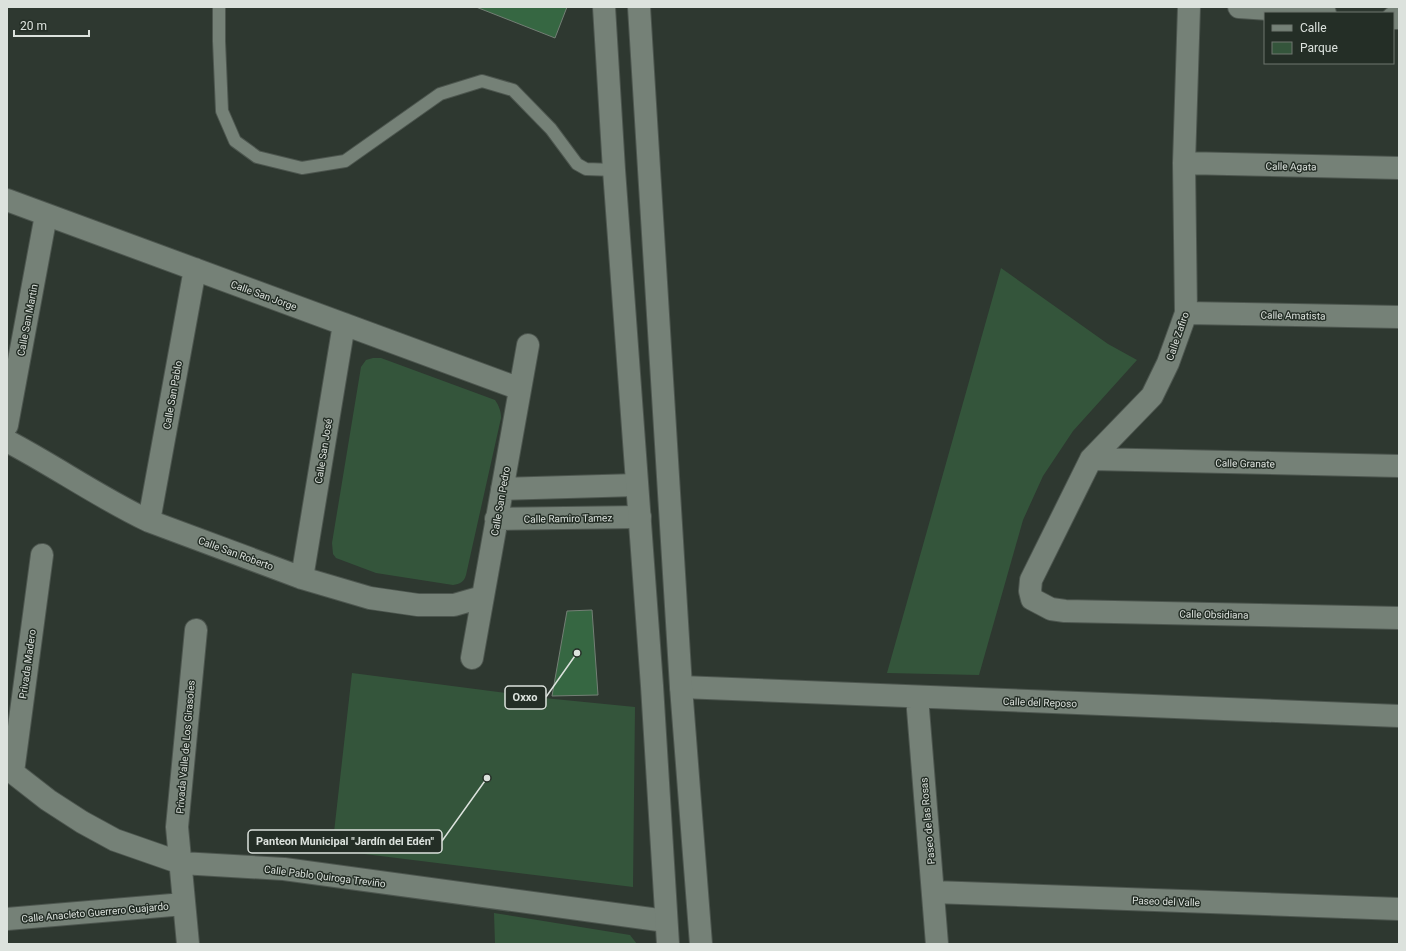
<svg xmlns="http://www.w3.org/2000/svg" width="1406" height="951" viewBox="0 0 1406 951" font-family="Roboto,sans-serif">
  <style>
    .green { fill: #34553b }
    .building { fill: #366742; stroke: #737f75 }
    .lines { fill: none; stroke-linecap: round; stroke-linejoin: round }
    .service-casing { stroke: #4d564f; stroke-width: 14 }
    .minor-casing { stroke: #4d564f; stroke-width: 24 }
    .tertiary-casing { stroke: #4d564f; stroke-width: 24 }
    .service { stroke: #758177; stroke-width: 12 }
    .minor { stroke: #758177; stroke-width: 22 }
    .tertiary { stroke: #758177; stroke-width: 22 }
    .labels { text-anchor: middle; stroke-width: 3; stroke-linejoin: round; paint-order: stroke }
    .street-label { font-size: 10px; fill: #dce2dd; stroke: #242e26 }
    .leader { fill: none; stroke: #dce2dd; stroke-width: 1.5 }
    .callout-dot { fill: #dce2dd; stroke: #242e26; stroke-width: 1.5 }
    .callout { fill: #242e26; stroke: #dce2dd; stroke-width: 1.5 }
    .callout-label { font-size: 11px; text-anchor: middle; font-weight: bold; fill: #dce2dd }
  </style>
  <rect width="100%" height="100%" fill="#2e3830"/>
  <path class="green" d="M 1001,268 L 1108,344 L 1137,360 L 1073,431 L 1043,476 L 1023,520 L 979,675 L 887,673 Z
    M 373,358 L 381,358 L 495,400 C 499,406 501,411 501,418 L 466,575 C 464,582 460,584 453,585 L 376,573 L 336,558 L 333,554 L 332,543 L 361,367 L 366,360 Z
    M 352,673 L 544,698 L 635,707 L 633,887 L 332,850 Z
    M 494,913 L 630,935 L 637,944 L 495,944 Z"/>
  <path class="building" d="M 476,7 L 567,7 L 555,38 Z
    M 592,610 L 598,695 L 552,696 L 567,611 Z"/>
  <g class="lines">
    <g class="service-casing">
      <path id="service" d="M 219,7 L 219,41 L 222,111 L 235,141 L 257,157 L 302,168 L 345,161 L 440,94 L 482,81 L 513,90 L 551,129 L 577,164 L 586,169 L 614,170"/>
    </g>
    <g class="minor-casing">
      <path id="minor" d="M 1189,7 L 1184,163 L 1186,313 L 1168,363 L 1152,396 L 1091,459 L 1031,580 L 1030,591 L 1032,599 L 1051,609 L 1065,611 L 1399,618
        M 1239,7 L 1325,13
        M 1393,18 L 1399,18
        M 1184,163 L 1399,168
        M 7,200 L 520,389
        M 1186,313 L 1399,317
        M 7,425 L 46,215
        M 7,441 C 55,466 100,498 149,521 L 302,578 L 370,598 L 418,605 L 454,605 L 482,597
        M 1091,459 L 1399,466
        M 502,489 L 637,485
        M 496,519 L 640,517
        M 149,521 L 195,269
        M 302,578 L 344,324
        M 472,658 L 528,345
        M 681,687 L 1399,716
        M 917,697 L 937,944
        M 7,768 L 48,800 L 82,822 L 115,840 L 181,863 L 284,869 L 666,921
        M 13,772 L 42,555
        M 933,892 L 1399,909
        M 7,919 L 184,904
        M 188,944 L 177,827 L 196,630"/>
    </g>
    <g class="tertiary-casing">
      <path id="tertiary" d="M 604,7 L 614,170 L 652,686 L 668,944
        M 639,7 L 681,687 L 701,944"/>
    </g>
    <use href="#service" class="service"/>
    <use href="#minor" class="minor"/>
    <use href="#tertiary" class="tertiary"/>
  </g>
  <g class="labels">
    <g class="street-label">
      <text transform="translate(1291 166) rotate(1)" y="4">Calle Agata</text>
      <text transform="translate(264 295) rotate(20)" y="4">Calle San Jorge</text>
      <text transform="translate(1293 315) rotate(1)" y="4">Calle Amatista</text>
      <text transform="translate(27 320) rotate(-79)" y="4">Calle San Martin</text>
      <text transform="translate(1177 336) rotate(-71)" y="4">Calle Zafiro</text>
      <text transform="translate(172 395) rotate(-80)" y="4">Calle San Pablo</text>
      <text transform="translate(323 451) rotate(-81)" y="4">Calle San José</text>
      <text transform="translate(1245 463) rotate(1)" y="4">Calle Granate</text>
      <text transform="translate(500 501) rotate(-80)" y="4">Calle San Pedro</text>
      <text transform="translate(568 518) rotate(-1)" y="4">Calle Ramiro Tamez</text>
      <text transform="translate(236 553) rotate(20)" y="4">Calle San Roberto</text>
      <text transform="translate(1214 614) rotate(1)" y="4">Calle Obsidiana</text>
      <text transform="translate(27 664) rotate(-82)" y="4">Privada Madero</text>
      <text transform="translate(1040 702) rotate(2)" y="4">Calle del Reposo</text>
      <text transform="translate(185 747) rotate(-85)" y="4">Privada Valle de Los Girasoles</text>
      <text transform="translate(927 821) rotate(-95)" y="4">Paseo de las Rosas</text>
      <text transform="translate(325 876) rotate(7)" y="4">Calle Pablo Quiroga Treviño</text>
      <text transform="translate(1166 901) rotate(2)" y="4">Paseo del Valle</text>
      <text transform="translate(95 912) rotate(-5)" y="4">Calle Anacleto Guerrero Guajardo</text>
    </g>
  </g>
  <path class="leader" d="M577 653L546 697M487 778L442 841"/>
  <g class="callout-dot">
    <circle cx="577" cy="653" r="4"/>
    <circle cx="487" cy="778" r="4"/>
  </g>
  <g class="callout">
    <rect x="505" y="686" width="41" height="23" rx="4"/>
    <rect x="248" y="830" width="194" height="23" rx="4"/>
  </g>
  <g class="callout-label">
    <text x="525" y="701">Oxxo</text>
    <text x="345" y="845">Panteon Municipal "Jardín del Edén"</text>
  </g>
  <rect width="1406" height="951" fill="none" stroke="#dce2dd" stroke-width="16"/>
  <rect x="1264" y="12" width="130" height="52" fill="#242e26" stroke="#6e766f"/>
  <rect x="1272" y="25" width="20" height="6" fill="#758177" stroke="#6e766f"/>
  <text x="1300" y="32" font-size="12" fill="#dce2dd">Calle</text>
  <rect x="1272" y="42" width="20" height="12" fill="#34553b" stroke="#6e766f"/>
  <text x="1300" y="52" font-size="12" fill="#dce2dd">Parque</text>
  <path d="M14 30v6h75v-6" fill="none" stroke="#dce2dd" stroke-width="2"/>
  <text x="20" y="30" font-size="12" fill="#dce2dd" stroke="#242e26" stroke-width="3" paint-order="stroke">20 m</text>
</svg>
